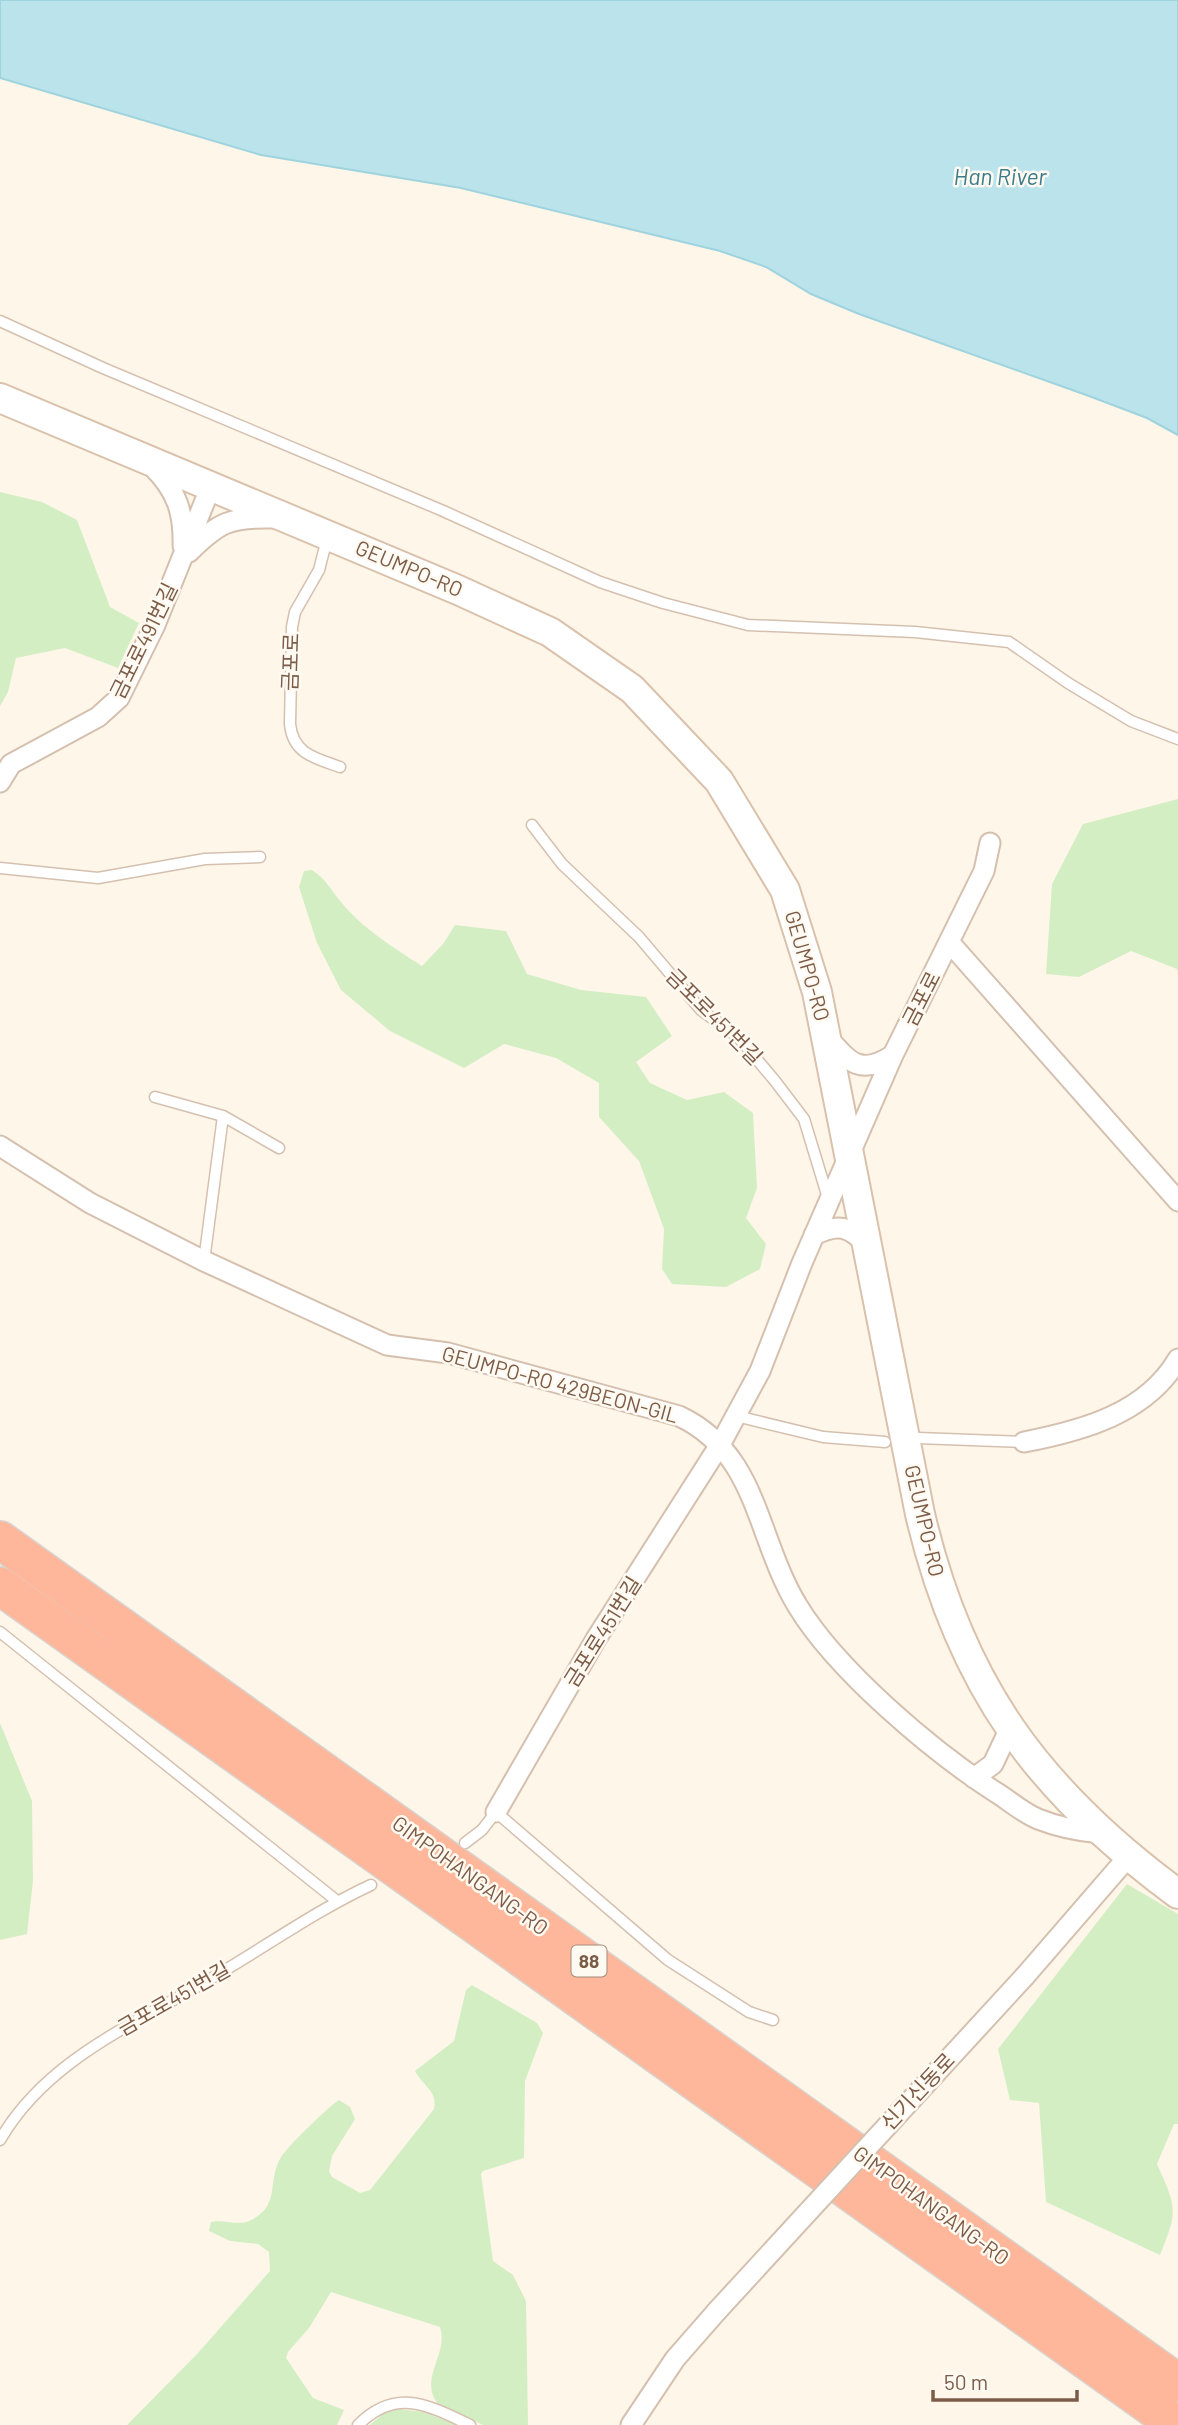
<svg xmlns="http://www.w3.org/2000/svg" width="1178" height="2425" viewBox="0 0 1178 2425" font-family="Barlow,'Noto Sans KR',sans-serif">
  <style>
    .green { fill: #d4eec4 }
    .water { fill: #bae3eb; stroke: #9fd3de; stroke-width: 2 }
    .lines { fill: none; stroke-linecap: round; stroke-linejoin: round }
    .lane-casing { stroke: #d5c0af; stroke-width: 13 }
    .street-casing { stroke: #d5c0af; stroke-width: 23 }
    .secondary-casing { stroke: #d9c1ab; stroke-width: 32 }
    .highway-casing { stroke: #dad1cc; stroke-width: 40 }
    .lane { stroke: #fff; stroke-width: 10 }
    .street { stroke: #fff; stroke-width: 19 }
    .secondary { stroke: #fff; stroke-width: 28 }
    .highway { stroke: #feb79a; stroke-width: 37 }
    .street-bridge-casing { stroke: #d5c0af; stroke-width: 23; stroke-linecap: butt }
    .street-bridge { stroke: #fff; stroke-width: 19 }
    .labels { text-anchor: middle; stroke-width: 5; stroke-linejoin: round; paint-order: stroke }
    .shield { fill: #fffaf1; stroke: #a38b7b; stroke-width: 2 }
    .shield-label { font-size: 19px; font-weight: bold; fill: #7c5c48 }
    .street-label { font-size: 21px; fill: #7c5c48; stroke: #fffaf1 }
    .water-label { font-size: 23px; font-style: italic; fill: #3c7b8b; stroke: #fffaf1 }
  </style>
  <rect width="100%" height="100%" fill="#fef6e9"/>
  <path class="green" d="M 0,492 L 42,502 L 77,520 L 110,607 L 139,623 L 118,668 L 65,648 L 16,658 L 8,692 L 0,706 Z
    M 1178,799 L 1178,976 L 1177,969 L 1131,951 L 1079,977 L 1046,974 L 1052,884 L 1083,824 Z
    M 312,870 C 327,880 330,889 341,902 C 362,928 394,948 422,966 L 443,944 L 455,925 L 506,931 L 527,974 L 581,990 L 646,997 L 672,1036 L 636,1062 L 650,1083 L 687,1100 L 724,1092 L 753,1113 L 757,1188 L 746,1218 L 766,1244 L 760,1269 L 726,1287 L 672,1284 L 662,1269 L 664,1229 L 639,1161 L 599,1117 L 599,1083 L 556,1058 L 504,1044 L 464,1068 L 390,1031 L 341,990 L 317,943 L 299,887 L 304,871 Z
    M 0,1723 L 32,1801 L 33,1881 L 27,1934 L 0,1940 Z
    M 1127,1884 L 1178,1914 L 1178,2124 L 1174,2124 L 1157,2164 C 1177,2208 1178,2211 1160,2255 L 1046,2202 L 1039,2103 L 1010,2100 L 998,2049 Z
    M 472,1985 L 537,2023 L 543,2033 L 525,2081 L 524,2158 L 483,2171 L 481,2174 L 493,2261 L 513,2275 L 526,2301 L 528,2425 L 483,2425 L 437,2403 C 419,2377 449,2354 440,2327 L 331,2292 L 309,2328 L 288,2352 L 286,2358 L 313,2398 L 344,2410 L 337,2425 L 127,2425 L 198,2353 L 270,2271 L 269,2252 L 258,2244 L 230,2241 L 209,2231 L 211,2222 C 223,2219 237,2226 249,2221 C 282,2206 266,2182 281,2157 C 286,2148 331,2104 339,2100 L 350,2107 L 355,2119 L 332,2156 L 329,2171 L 332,2177 L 360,2193 L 370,2190 L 434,2109 C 438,2091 422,2085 415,2071 L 454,2041 L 466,1990 Z
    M 398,2409 L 424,2412 L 457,2425 L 370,2425 L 384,2413 Z"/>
  <path class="water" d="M 0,0 L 1178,0 L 1178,435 L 1147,418 L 1089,396 L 859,314 L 811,294 L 766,267 L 720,251 L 461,188 L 261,155 L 0,78 Z"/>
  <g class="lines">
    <g class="lane-casing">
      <path id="lane" d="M 0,321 L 103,368 L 441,510 L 600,582 L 663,603 L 748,625 L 915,632 L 1009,642 L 1068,683 L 1131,721 L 1178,739
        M 327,539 L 319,570 L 295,612 L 292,627 L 290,724 C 293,754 315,758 340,767
        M 532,825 L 562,864 L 639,937 L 701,1010 L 739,1038 L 775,1081 L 804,1119 L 828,1198
        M 0,868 L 98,878 L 205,859 L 260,857
        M 155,1097 L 223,1116
        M 204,1261 L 223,1116 L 279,1148
        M 736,1416 L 823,1437 L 885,1442
        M 918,1438 L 1024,1442
        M 0,1632 L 337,1901
        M 465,1843 L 482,1830 L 496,1812 L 668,1960 L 749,2012 L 773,2020
        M 0,2140 C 46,2061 129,2027 205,1982 C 261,1950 313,1912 371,1885
        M 358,2425 C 396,2387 428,2405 470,2425"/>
    </g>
    <g class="street-casing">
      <path id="street" d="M 153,467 C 177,491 184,513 183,546
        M 189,552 C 219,522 230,517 273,518
        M 0,782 L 11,764 L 98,717 L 119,698 L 155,625 L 211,486
        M 950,943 L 1178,1201
        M 828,1038 C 850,1063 861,1076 893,1055
        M 0,1146 L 90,1203 L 204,1261 L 387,1345 L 448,1353 L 679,1416 C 758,1453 756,1537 797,1605 C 836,1670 933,1752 997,1793 C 1010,1801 1023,1813 1038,1819 C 1058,1827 1078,1831 1100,1833
        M 814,1235 C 838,1223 849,1226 867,1245
        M 1024,1442 C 1081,1431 1146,1414 1178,1359
        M 974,1778 L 993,1764 L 1010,1728
        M 496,1812 L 596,1639 L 721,1443 L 760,1371 L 802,1263 L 893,1055 L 984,871 L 990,843
        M 1025,1976 L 1128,1857
        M 631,2425 L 675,2359 L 717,2311"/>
    </g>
    <g class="secondary-casing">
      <path id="secondary" d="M 0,398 L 458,590 L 550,632 L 632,689 L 719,781 L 785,890 L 817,992 L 920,1514 C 960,1685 1038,1791 1178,1894"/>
    </g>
    <g class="highway-casing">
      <path id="highway" d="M 0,1540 L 1178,2383
        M 0,1586 L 1177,2425"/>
    </g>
    <use href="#lane" class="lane"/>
    <use href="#street" class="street"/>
    <use href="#secondary" class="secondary"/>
    <use href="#highway" class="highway"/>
    <g class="street-bridge-casing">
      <path id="street-bridge" d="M 717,2311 L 1025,1976"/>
    </g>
    <use href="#street-bridge" class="street-bridge"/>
  </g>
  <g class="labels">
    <rect class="shield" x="571.5" y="1945.5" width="35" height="31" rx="5"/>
    <g class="shield-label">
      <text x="589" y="1968">88</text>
    </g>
    <g class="street-label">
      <text transform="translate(409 569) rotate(23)" y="7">GEUMPO-RO</text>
      <text transform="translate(144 641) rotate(-64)" y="7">금포로491번길</text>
      <text transform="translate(291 662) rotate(-88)" y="7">금포로</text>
      <text transform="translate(807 966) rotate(74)" y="7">GEUMPO-RO</text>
      <text transform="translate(922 999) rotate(-63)" y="7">금포로</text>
      <text transform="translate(714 1017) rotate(45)" y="7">금포로451번길</text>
      <text transform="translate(560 1385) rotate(15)" y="7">GEUMPO-RO 429BEON-GIL</text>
      <text transform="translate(924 1521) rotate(77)" y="7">GEUMPO-RO</text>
      <text transform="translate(603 1632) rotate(-58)" y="7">금포로451번길</text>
      <text transform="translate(470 1876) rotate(36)" y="7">GIMPOHANGANG-RO</text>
      <text transform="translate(174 1999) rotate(-30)" y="7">금포로451번길</text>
      <text transform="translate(918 2092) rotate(-47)" y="7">신기신동로</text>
      <text transform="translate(931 2206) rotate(36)" y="7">GIMPOHANGANG-RO</text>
    </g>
    <g class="water-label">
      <text x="1000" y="185">Han River</text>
    </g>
  </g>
  <path d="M933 2390v10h144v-10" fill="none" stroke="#7c5c48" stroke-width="3.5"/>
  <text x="944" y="2390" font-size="21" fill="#7c5c48" stroke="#fffaf1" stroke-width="5" paint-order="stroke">50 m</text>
</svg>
